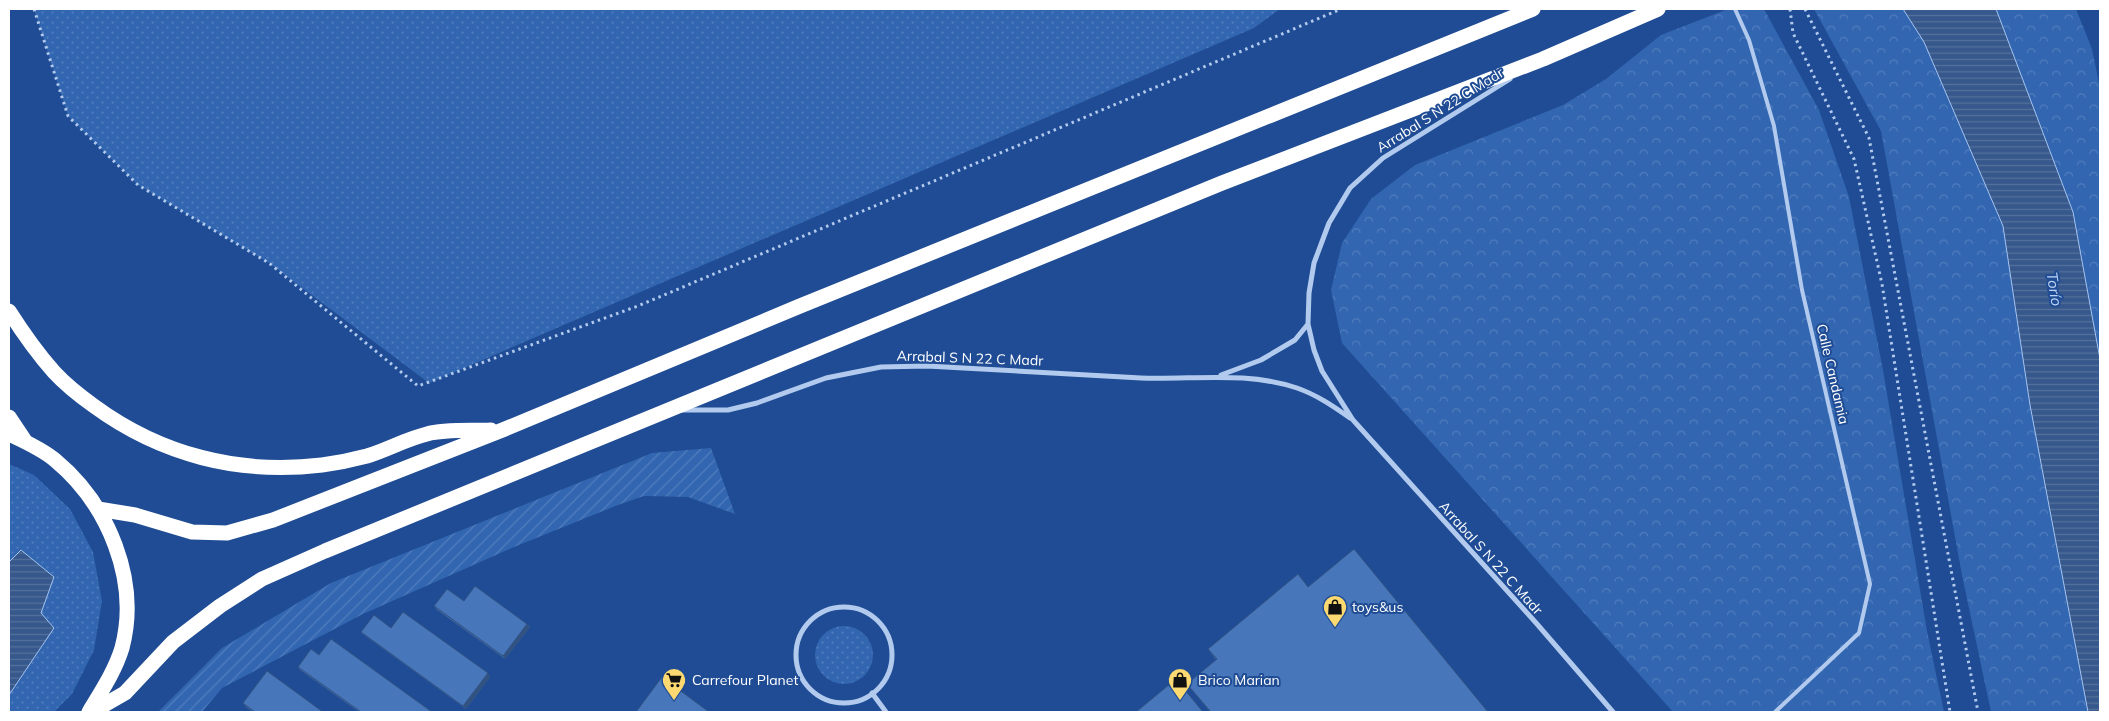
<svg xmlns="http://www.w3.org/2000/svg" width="2109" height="721" viewBox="0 0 2109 721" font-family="Mulish,sans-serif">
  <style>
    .grass { fill: url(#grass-dots) }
    .forest { fill: url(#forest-crowns) }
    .garden { fill: url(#garden-furrows) }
    .water { fill: url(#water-rules); stroke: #a5c4f0 }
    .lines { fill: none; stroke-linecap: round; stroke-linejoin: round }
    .path { stroke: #b1caee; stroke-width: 3; stroke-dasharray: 2.5 4; stroke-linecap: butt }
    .lane { stroke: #b1caee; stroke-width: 4 }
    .street { stroke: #b1caee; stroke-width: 5 }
    .highway { stroke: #fff; stroke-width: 15 }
    .wall { fill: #3d65a0 }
    .shaded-wall { fill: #325382 }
    .building { fill: #4776ba; stroke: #325382 }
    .labels { text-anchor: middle; stroke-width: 4; stroke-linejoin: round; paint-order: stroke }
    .street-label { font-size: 14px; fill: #fff; stroke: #1f4c94 }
    .poi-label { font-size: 14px; fill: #fff; stroke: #1f4c94; text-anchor: start }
    .water-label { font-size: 15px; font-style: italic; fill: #bed4f5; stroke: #1f4c94 }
  </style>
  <defs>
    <pattern id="grass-dots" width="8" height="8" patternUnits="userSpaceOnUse" patternTransform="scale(1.25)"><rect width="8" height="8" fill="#3266b1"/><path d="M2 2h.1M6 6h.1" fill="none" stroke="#517dbd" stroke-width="1.8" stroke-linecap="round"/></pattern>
    <pattern id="forest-crowns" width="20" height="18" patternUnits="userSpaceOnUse" patternTransform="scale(1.25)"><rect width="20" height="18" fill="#3266b1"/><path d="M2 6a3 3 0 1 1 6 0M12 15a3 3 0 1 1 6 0" fill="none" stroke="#517dbd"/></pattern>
    <pattern id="garden-furrows" width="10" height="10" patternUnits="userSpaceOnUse" patternTransform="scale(1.25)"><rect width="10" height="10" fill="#3266b1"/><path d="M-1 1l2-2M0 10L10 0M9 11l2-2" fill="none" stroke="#517dbd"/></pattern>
    <pattern id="water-rules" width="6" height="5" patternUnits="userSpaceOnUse" patternTransform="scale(1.25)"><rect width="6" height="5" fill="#37588c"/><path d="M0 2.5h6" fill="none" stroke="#55719d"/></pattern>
  </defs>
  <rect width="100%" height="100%" fill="#1f4c94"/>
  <path class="grass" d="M 34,9 L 1280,9 L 1254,28 L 429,383 L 269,263 L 138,185 L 68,116 Z
    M 9,464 L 34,475 L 70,509 L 93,552 L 102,601 L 94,650 L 72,694 L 54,712 L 9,712 Z
    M815 655a29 29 0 1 1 58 0a29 29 0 1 1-58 0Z"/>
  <path class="forest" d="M 1728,9 L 1764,9 L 1819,110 L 1849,197 L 1883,370 L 1927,631 L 1944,712 L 1673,712 L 1342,343 L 1331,290 L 1342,243 L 1371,199 L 1415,165 L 1563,105 L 1606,79 L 1661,35 Z
    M 1814,9 L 2076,9 L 2092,49 L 2100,88 L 2100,712 L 1991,712 L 1962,575 L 1881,131 Z"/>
  <path class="garden" d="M 711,448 L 735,514 L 688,497 L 644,496 L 618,505 L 514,547 L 363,614 L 222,688 L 202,712 L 158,712 L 222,648 L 331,583 L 652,453 Z"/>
  <path class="water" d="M 1903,9 L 1996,9 L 2073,212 L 2100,359 L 2100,712 L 2088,712 L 2030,405 L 2003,226 L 1924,42 Z
    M 21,550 L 54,577 L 41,613 L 54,628 L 9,695 L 9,562 Z"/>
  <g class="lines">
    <path class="path" d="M 34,9 L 68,116 L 138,185 L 269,263 L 418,386 L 638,306 L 1341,9
      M 1790,9 L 1793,33 L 1854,159 L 1882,284 L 1950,712
      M 1805,9 L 1869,138 L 1978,712"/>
    <path class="lane" d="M 1735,9 L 1749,40 L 1774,126 L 1802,290 L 1870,584 L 1859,633 L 1775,712"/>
    <path class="street" d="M 1510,79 L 1383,158 L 1350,188 L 1329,223 L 1314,263 L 1309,293 L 1308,324 L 1314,350 L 1322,371 L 1353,420 L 1537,624 L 1613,712
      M 1221,375 L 1261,360 L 1295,340 L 1308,324
      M 682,410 L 728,410 L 757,403 L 826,378 L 881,367 L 927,366 L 1141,378 C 1192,380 1247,371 1297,388 C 1317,395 1333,406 1350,418
      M796 655a48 48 0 1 1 96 0a48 48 0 1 1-96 0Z
      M 872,693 L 886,712"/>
    <path class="highway" d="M 9,311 C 23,333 37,353 54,372 C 65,384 80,396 94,406 C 161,455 239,475 322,465 C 337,463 352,460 367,456 C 387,450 406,439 427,434 C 445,429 472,431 491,430
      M 9,417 L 25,441
      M 9,434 C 24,441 42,449 55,460 C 108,504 140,580 122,648 C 115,671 101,692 89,712
      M 98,509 L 135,515 L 192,532 L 227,533 L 273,520 L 505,429 L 800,306 L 1533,9
      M 92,712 L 125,693 L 173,642 L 220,606 L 262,579 L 325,551 L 1222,183 L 1543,59 L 1658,9"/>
  </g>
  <path class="wall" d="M 1308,587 L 1488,712 L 1210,712 L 1187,684 L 1216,660 L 1208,649 Z
    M 464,601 L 527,624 L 530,627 L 505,659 L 437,610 L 434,606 Z
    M 391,628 L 490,677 L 466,709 L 364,635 L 361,632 Z
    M 319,655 L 432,712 L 359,712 L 300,670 L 298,667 Z
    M 243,703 L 323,712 L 253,712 L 246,707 Z"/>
  <path class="shaded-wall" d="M 527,624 L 530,627 L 505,659 L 503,656 Z
    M 488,673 L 490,677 L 466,709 L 463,706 Z"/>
  <path class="building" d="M 1354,549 L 1488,712 L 1211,712 L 1187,684 L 1217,659 L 1208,649 L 1298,574 L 1308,587 Z
    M 475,586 L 527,624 L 503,656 L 434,606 L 447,589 L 464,601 Z
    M 403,612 L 488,673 L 463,706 L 361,632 L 374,615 L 391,628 Z
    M 331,639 L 432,712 L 361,712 L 298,667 L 311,649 L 319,655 Z
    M 267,671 L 323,712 L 255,712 L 243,703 Z
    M 662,677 L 709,712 L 636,712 Z
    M 1176,679 L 1203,712 L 1136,712 Z"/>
  <defs>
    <g id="shop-pin" transform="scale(1.25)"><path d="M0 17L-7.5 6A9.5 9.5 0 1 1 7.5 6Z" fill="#fcda71" stroke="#1f4c94"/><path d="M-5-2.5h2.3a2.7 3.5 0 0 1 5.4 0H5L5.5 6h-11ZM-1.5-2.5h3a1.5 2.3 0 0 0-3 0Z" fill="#111"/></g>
    <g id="supermarket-pin" transform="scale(1.25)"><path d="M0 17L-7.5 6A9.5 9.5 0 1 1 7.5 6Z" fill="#fcda71" stroke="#1f4c94"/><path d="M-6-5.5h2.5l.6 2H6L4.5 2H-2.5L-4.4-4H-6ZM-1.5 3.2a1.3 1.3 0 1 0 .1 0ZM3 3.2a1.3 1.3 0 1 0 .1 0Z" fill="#111"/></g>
  </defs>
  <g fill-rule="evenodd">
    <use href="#shop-pin" x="1335" y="607"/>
    <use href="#supermarket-pin" x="674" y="680"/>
    <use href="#shop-pin" x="1180" y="680"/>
  </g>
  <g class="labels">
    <g class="street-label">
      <text transform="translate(1440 110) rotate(-32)" y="5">Arrabal S N 22 C Madr</text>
      <text transform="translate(970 358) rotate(2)" y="5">Arrabal S N 22 C Madr</text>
      <text transform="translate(1833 374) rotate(77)" y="5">Calle Candamia</text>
      <text transform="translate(1491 558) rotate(48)" y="5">Arrabal S N 22 C Madr</text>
    </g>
    <g class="poi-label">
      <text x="1352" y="612">toys&amp;us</text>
      <text x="692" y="685">Carrefour Planet</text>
      <text x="1198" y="685">Brico Marian</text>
    </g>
    <g class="water-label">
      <text transform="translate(2054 289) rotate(81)" y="5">Torío</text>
    </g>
  </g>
  <rect width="2109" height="721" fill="none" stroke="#ffffff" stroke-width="20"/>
</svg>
